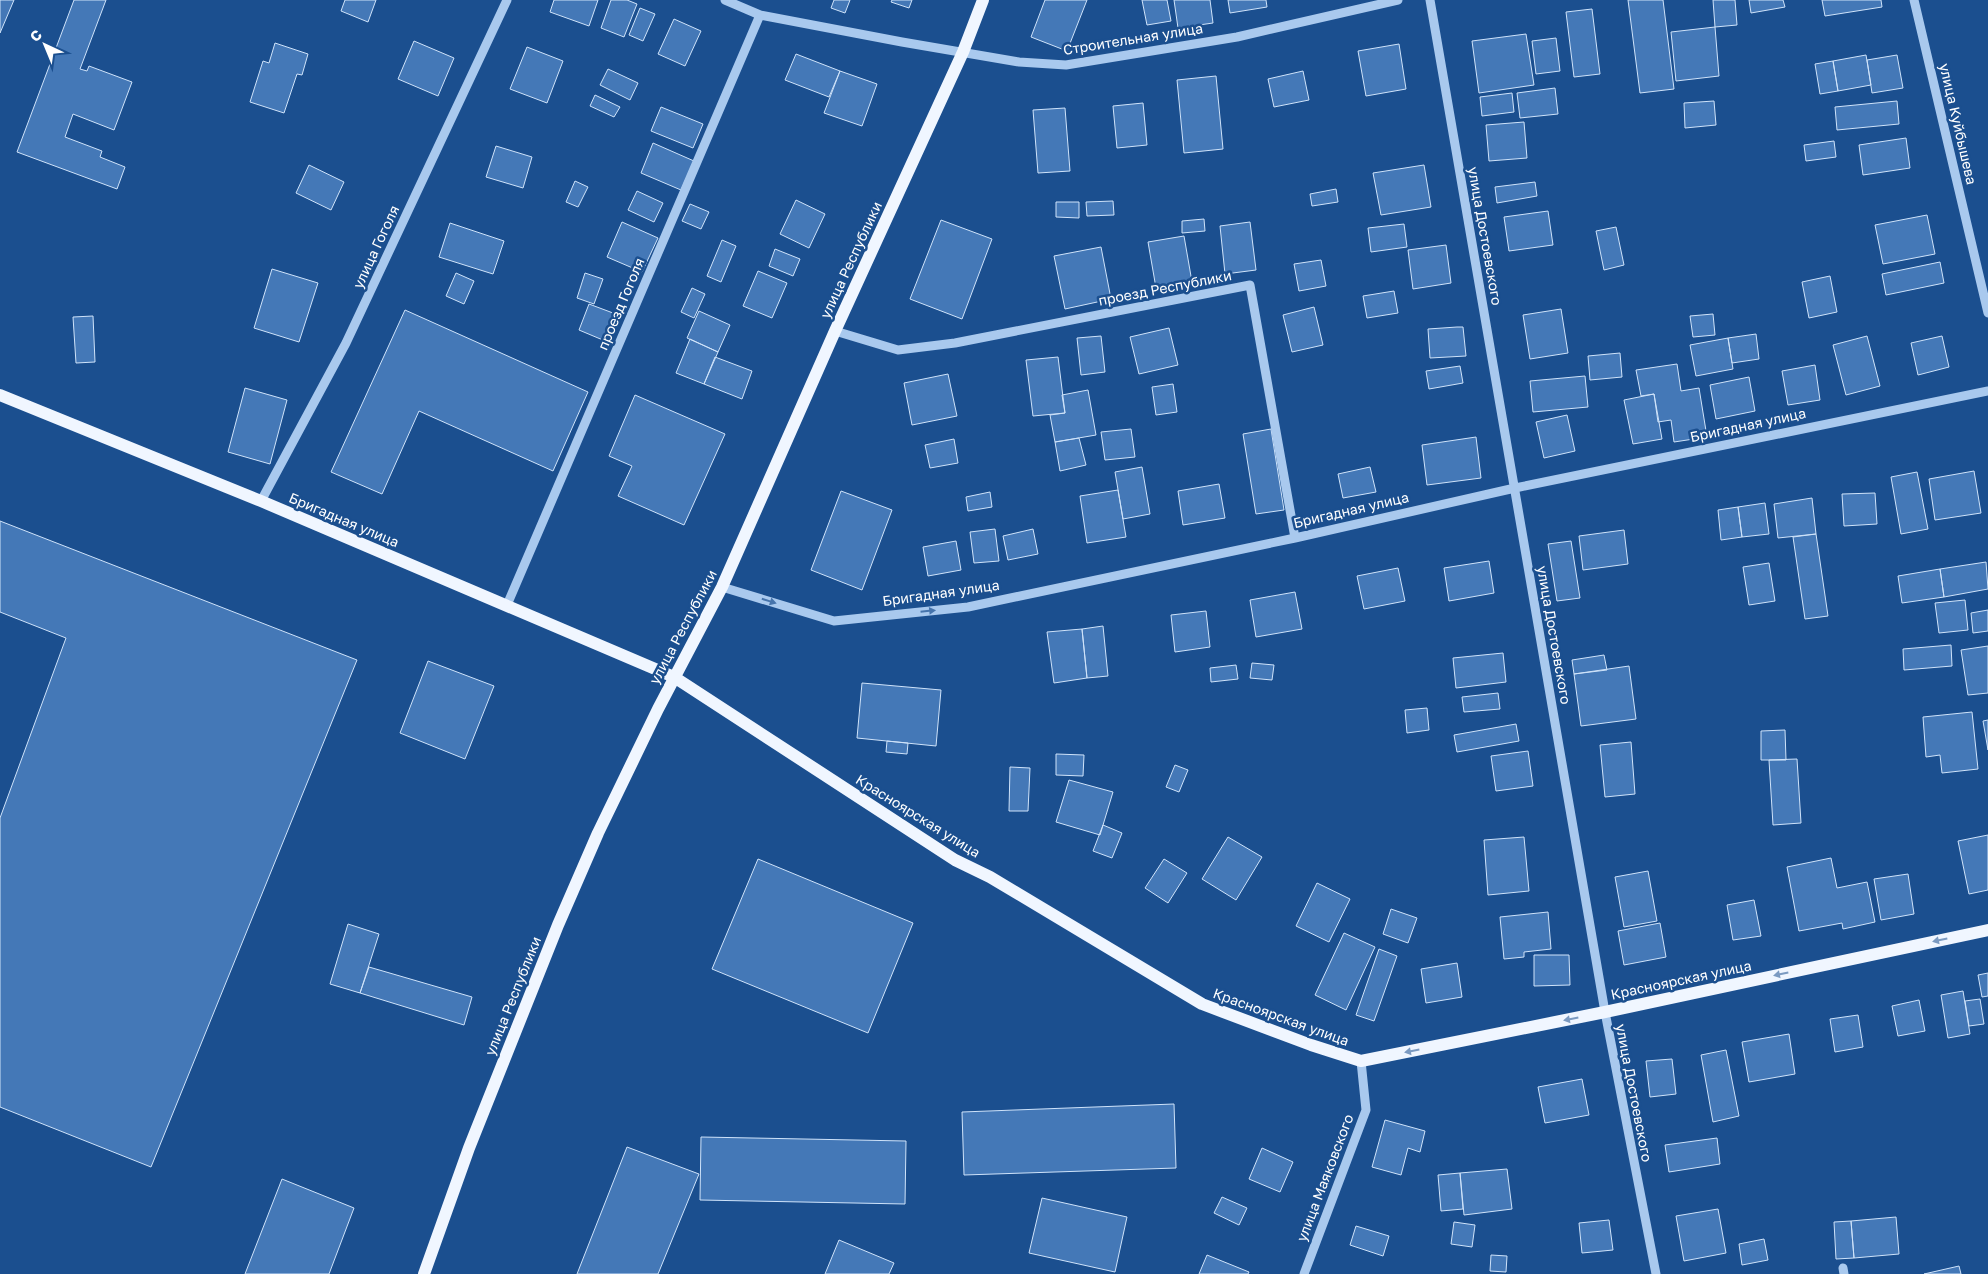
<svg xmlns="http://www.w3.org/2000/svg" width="1988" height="1274" viewBox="0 0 1988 1274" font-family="'Golos Text',sans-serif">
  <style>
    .building { fill: #4478b7; stroke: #cfe3fa }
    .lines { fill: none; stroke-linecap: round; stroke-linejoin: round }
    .minor { stroke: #a9c9ee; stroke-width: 9 }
    .major { stroke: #f0f6ff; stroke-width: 12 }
    .oneway { fill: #4674ac }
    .oneway2 { fill: #7b9ac1 }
    .labels { text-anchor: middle; stroke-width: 5; stroke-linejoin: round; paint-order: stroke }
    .street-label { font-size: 14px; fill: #fff; stroke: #1b4f8f }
  </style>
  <rect width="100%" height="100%" fill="#1b4f8f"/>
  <path class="building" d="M 0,0 L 14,0 L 0,33 Z
    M 74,0 L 106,0 L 80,69 L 87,71 L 89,66 L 132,82 L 114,130 L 73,114 L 65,137 L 102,151 L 100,157 L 125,167 L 117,189 L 17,152 Z
    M 345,0 L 376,0 L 368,22 L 341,11 Z
    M 554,0 L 598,0 L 589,26 L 550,12 Z
    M 611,0 L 627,0 L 637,4 L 624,37 L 601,28 Z
    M 834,0 L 850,0 L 845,13 L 831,8 Z
    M 892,0 L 912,0 L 909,8 L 891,2 Z
    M 1045,0 L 1087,0 L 1067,51 L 1031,37 Z
    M 1142,0 L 1167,0 L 1171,21 L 1147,25 Z
    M 1174,0 L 1210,0 L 1213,23 L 1178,28 Z
    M 1228,0 L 1266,0 L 1267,7 L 1230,13 Z
    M 1628,0 L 1663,0 L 1674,89 L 1640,93 Z
    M 1713,0 L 1735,0 L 1737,25 L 1715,27 Z
    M 1749,0 L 1783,0 L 1785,7 L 1751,13 Z
    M 1822,0 L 1881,0 L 1882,7 L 1825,16 Z
    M 640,8 L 655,14 L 643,41 L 629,35 Z
    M 1592,9 L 1600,74 L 1574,77 L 1566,12 Z
    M 674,19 L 701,31 L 685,66 L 658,54 Z
    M 1715,27 L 1719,76 L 1676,81 L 1671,32 Z
    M 1526,34 L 1534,85 L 1479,93 L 1472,41 Z
    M 1556,38 L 1560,71 L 1536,74 L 1532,41 Z
    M 414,41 L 454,58 L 438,96 L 398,79 Z
    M 275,43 L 308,54 L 302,75 L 297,74 L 284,113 L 250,102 L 263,61 L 269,63 Z
    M 1399,44 L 1406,89 L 1366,96 L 1358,51 Z
    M 527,47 L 563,61 L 547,103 L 510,89 Z
    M 796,54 L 840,71 L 829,97 L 785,80 Z
    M 1866,55 L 1871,85 L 1838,91 L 1833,61 Z
    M 1897,55 L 1903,88 L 1872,93 L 1867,60 Z
    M 1833,61 L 1838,91 L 1820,94 L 1815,64 Z
    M 608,69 L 638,83 L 630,100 L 600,85 Z
    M 840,71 L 877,84 L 862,126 L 824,113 Z
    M 1303,71 L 1309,100 L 1274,107 L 1268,79 Z
    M 1216,76 L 1223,149 L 1184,153 L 1177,80 Z
    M 1555,88 L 1558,114 L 1520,118 L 1517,93 Z
    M 1512,93 L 1514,112 L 1482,116 L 1480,97 Z
    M 595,95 L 620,107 L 614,117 L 590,106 Z
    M 1714,101 L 1716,125 L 1685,128 L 1684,103 Z
    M 1897,101 L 1899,124 L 1837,130 L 1835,107 Z
    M 1143,103 L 1147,145 L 1117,148 L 1113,106 Z
    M 661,107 L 703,124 L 693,148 L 651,131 Z
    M 1065,108 L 1070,171 L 1038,173 L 1033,110 Z
    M 1524,122 L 1527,158 L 1489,161 L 1486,125 Z
    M 1906,138 L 1910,168 L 1863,175 L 1859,145 Z
    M 1834,141 L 1836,157 L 1806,161 L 1804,145 Z
    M 653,143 L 694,161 L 681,190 L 641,173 Z
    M 496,146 L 532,157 L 523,188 L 486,177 Z
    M 309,165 L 344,182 L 331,210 L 296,193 Z
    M 1424,165 L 1431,207 L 1381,215 L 1373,173 Z
    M 575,181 L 588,187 L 578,207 L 566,202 Z
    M 1535,182 L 1537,196 L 1497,203 L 1495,187 Z
    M 1336,189 L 1338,202 L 1312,206 L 1310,194 Z
    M 637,191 L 663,203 L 654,222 L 628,210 Z
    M 796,200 L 825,214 L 809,248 L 780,234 Z
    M 1113,201 L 1114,215 L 1087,216 L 1086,202 Z
    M 1056,202 L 1079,202 L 1079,218 L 1056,217 Z
    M 690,204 L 709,212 L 701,229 L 682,221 Z
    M 1548,211 L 1553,245 L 1509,251 L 1504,217 Z
    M 1927,215 L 1935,254 L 1883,264 L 1875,225 Z
    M 1204,219 L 1205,231 L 1182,233 L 1182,221 Z
    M 941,220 L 992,239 L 962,319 L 910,299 Z
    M 622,222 L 658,238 L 642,272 L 607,257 Z
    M 1250,222 L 1256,270 L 1225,274 L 1220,226 Z
    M 450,223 L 504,241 L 493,274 L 439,257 Z
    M 1404,224 L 1407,247 L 1371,252 L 1368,228 Z
    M 1616,227 L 1624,265 L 1604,270 L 1596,231 Z
    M 1184,236 L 1192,282 L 1156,288 L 1148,242 Z
    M 722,240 L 736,246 L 721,282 L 707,276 Z
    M 1446,245 L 1451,283 L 1413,289 L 1408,250 Z
    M 1101,247 L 1111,299 L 1065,309 L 1054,256 Z
    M 775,249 L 800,259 L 793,276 L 769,266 Z
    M 1321,260 L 1326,286 L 1299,291 L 1294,264 Z
    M 1940,262 L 1944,283 L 1886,295 L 1882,274 Z
    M 272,269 L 318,283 L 299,342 L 254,328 Z
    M 758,271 L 787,283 L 772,318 L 743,306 Z
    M 456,273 L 474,281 L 464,304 L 446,296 Z
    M 585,273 L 603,279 L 594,304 L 577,298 Z
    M 1830,276 L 1837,312 L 1809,318 L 1802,282 Z
    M 692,288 L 705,294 L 694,318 L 681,312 Z
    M 1394,291 L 1398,313 L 1367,318 L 1363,296 Z
    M 589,304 L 621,316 L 610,343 L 579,330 Z
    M 1314,307 L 1323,345 L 1292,352 L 1283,315 Z
    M 1561,309 L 1568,353 L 1530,359 L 1523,315 Z
    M 405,310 L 588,392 L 553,471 L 419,411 L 382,494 L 331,472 Z
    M 699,311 L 730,325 L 718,352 L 687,338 Z
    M 1713,314 L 1715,335 L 1693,337 L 1690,316 Z
    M 93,316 L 95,362 L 76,363 L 73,317 Z
    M 1457,327 L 1463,327 L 1466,356 L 1430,358 L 1428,329 Z
    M 1169,328 L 1178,365 L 1139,374 L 1130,337 Z
    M 1756,334 L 1759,359 L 1732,363 L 1728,338 Z
    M 1101,336 L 1105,372 L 1081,375 L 1077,338 Z
    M 1867,336 L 1880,386 L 1846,395 L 1833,345 Z
    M 1942,336 L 1949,367 L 1918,375 L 1911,343 Z
    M 1728,338 L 1733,369 L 1696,376 L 1690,345 Z
    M 690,339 L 718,352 L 704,384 L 676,373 Z
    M 1620,353 L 1622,377 L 1590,380 L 1588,356 Z
    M 715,357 L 752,371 L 742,399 L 704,384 Z
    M 1058,357 L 1065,413 L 1033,416 L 1026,360 Z
    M 1677,364 L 1681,391 L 1699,388 L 1707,437 L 1674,442 L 1671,420 L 1658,422 L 1654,394 L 1641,396 L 1636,370 Z
    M 1815,365 L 1820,400 L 1788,405 L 1782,371 Z
    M 1460,366 L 1463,383 L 1429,389 L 1426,371 Z
    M 948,374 L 957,416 L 912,425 L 904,383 Z
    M 1585,376 L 1588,407 L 1533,412 L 1530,381 Z
    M 1749,377 L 1755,411 L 1716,419 L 1710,385 Z
    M 1173,384 L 1177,412 L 1156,415 L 1152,387 Z
    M 245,388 L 287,400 L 270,464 L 228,452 Z
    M 1088,390 L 1096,435 L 1055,442 L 1050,415 L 1065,413 L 1062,395 Z
    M 1654,394 L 1662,439 L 1633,444 L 1624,400 Z
    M 635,395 L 725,434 L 684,525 L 618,496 L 632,466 L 609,456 Z
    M 1567,415 L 1575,451 L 1544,458 L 1536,422 Z
    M 1131,429 L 1135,457 L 1105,460 L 1101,432 Z
    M 1271,429 L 1284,510 L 1256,514 L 1243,434 Z
    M 1476,437 L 1481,478 L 1427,485 L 1422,445 Z
    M 1079,438 L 1086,465 L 1060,471 L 1055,442 Z
    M 954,439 L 958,463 L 930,468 L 925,445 Z
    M 1142,467 L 1150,514 L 1123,519 L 1115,472 Z
    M 1370,467 L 1376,492 L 1343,498 L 1338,474 Z
    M 1974,471 L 1981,513 L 1935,520 L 1929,479 Z
    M 1917,472 L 1928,529 L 1901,534 L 1891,477 Z
    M 1219,484 L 1225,518 L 1183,525 L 1178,491 Z
    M 1118,490 L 1126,537 L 1087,543 L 1080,496 Z
    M 841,491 L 892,510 L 862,590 L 811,570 Z
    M 990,492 L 992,507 L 968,511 L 966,497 Z
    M 1875,493 L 1877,524 L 1844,526 L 1842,494 Z
    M 1812,498 L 1816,534 L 1778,538 L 1774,504 Z
    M 1765,503 L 1769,534 L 1742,537 L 1738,507 Z
    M 1738,507 L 1742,537 L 1721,540 L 1718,510 Z
    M 0,521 L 357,660 L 151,1167 L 0,1107 L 0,818 L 66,638 L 0,612 Z
    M 995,529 L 999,561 L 974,563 L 970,532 Z
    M 1033,529 L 1038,554 L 1008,560 L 1003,536 Z
    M 1624,530 L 1628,564 L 1583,570 L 1579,536 Z
    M 1816,534 L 1828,616 L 1805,619 L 1793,537 Z
    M 956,541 L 961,570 L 928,576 L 923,547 Z
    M 1571,541 L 1580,598 L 1557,601 L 1548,544 Z
    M 1489,561 L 1494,593 L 1449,601 L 1444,568 Z
    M 1986,562 L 1988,589 L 1944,597 L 1940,569 Z
    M 1769,563 L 1775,601 L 1749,605 L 1743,567 Z
    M 1398,568 L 1405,601 L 1364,609 L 1357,576 Z
    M 1940,569 L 1944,597 L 1902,603 L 1898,576 Z
    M 1295,592 L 1302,629 L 1256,637 L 1250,600 Z
    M 1965,600 L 1968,630 L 1939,633 L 1935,603 Z
    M 1988,610 L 1988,631 L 1973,633 L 1971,613 Z
    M 1206,611 L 1210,647 L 1175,652 L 1171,615 Z
    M 1103,626 L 1108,676 L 1087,678 L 1082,629 Z
    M 1082,629 L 1087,678 L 1054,683 L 1047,632 Z
    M 1951,645 L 1952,666 L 1904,670 L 1903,649 Z
    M 1988,646 L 1988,693 L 1968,695 L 1961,650 Z
    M 1503,653 L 1506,682 L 1456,688 L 1453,658 Z
    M 1604,655 L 1607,670 L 1574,674 L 1572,660 Z
    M 428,661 L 494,686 L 465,759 L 400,733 Z
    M 1252,663 L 1274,665 L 1272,680 L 1250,678 Z
    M 1236,665 L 1238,679 L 1211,682 L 1210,668 Z
    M 1629,666 L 1636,719 L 1581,726 L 1574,674 Z
    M 862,683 L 941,690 L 936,746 L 857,738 Z
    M 1498,693 L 1500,709 L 1464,712 L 1462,697 Z
    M 1427,708 L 1429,730 L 1407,733 L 1405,710 Z
    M 1972,712 L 1978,769 L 1942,773 L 1940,755 L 1926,757 L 1923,717 Z
    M 1988,720 L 1988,750 L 1983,721 Z
    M 1516,724 L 1519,741 L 1457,752 L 1454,735 Z
    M 1785,730 L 1786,760 L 1761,760 L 1761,731 Z
    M 887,741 L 908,743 L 907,754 L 886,752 Z
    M 1631,742 L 1635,794 L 1605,797 L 1600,745 Z
    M 1528,751 L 1533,786 L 1496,791 L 1491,756 Z
    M 1056,754 L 1084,755 L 1083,776 L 1056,775 Z
    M 1797,759 L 1801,823 L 1773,825 L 1769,760 Z
    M 1175,765 L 1188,770 L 1179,792 L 1166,787 Z
    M 1010,767 L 1030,768 L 1028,811 L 1009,811 Z
    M 1069,780 L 1113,792 L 1100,835 L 1056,822 Z
    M 1103,825 L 1122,833 L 1112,858 L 1093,851 Z
    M 1988,835 L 1988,890 L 1969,894 L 1958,841 Z
    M 1228,837 L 1262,857 L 1236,900 L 1202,879 Z
    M 1524,837 L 1529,891 L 1488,895 L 1484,840 Z
    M 1831,858 L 1837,888 L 1867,882 L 1875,922 L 1843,929 L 1842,923 L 1799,931 L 1787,867 Z
    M 758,859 L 913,923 L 868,1033 L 712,969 Z
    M 1164,859 L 1187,873 L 1168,903 L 1145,888 Z
    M 1648,871 L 1657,921 L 1624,927 L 1615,877 Z
    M 1908,874 L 1914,914 L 1881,920 L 1874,879 Z
    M 1317,883 L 1350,899 L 1329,942 L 1296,926 Z
    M 1754,900 L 1761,936 L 1733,940 L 1727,905 Z
    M 1391,909 L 1417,918 L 1408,943 L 1383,934 Z
    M 1548,912 L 1551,949 L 1524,952 L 1524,957 L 1504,959 L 1500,917 Z
    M 1660,923 L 1666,957 L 1624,965 L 1618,931 Z
    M 348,924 L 379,934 L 360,993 L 330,984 Z
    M 1344,933 L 1375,947 L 1346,1010 L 1315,995 Z
    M 1379,949 L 1397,956 L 1374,1021 L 1356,1015 Z
    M 1534,955 L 1569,955 L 1570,985 L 1534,986 Z
    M 1457,963 L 1462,997 L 1426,1003 L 1421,969 Z
    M 369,967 L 472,997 L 464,1025 L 360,993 Z
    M 1988,973 L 1988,996 L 1982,997 L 1978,975 Z
    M 1963,991 L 1970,1034 L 1948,1038 L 1941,995 Z
    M 1980,999 L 1984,1024 L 1969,1026 L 1965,1001 Z
    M 1919,1000 L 1925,1031 L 1898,1036 L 1892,1006 Z
    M 1858,1015 L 1863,1047 L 1835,1052 L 1830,1019 Z
    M 1789,1034 L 1795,1074 L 1749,1082 L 1742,1042 Z
    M 1726,1050 L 1739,1116 L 1713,1122 L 1701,1055 Z
    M 1672,1059 L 1676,1094 L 1650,1097 L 1646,1061 Z
    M 1582,1079 L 1589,1115 L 1545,1123 L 1538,1087 Z
    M 1174,1104 L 1176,1168 L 964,1175 L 962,1112 Z
    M 1385,1120 L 1425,1131 L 1420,1152 L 1408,1148 L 1401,1175 L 1372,1167 Z
    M 701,1137 L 906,1141 L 905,1204 L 700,1200 Z
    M 1717,1138 L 1720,1164 L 1669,1172 L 1665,1145 Z
    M 627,1147 L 699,1174 L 658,1274 L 577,1274 Z
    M 1262,1148 L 1293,1162 L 1280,1192 L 1249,1179 Z
    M 1507,1169 L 1512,1209 L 1464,1215 L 1460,1173 Z
    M 1460,1173 L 1463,1209 L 1441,1211 L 1438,1175 Z
    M 282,1179 L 354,1208 L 329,1274 L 245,1274 Z
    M 1222,1197 L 1247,1208 L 1239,1225 L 1214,1213 Z
    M 1042,1198 L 1127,1217 L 1115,1272 L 1029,1253 Z
    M 1718,1209 L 1726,1253 L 1684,1261 L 1676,1216 Z
    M 1896,1217 L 1899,1254 L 1854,1258 L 1851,1221 Z
    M 1609,1220 L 1613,1250 L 1582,1253 L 1579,1223 Z
    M 1851,1221 L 1854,1258 L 1836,1259 L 1834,1222 Z
    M 1454,1222 L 1475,1225 L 1472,1247 L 1451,1244 Z
    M 1356,1226 L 1389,1236 L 1383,1256 L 1350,1245 Z
    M 1764,1239 L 1768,1260 L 1742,1265 L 1739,1244 Z
    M 839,1240 L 894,1263 L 889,1274 L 825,1274 Z
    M 1207,1255 L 1249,1272 L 1248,1274 L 1199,1274 Z
    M 1491,1255 L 1507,1256 L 1506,1272 L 1490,1271 Z
    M 1959,1266 L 1961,1274 L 1924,1274 Z"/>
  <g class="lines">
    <path class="minor" d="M 725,0 L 760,15 L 902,42 L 1019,62 L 1066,65 L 1237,37 L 1398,0
      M 1430,0 L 1605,1012 L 1656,1274
      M 1914,0 L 1988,313
      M 835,331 L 898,350 L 955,343 L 1250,285 L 1295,538
      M 261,501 L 346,343 L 507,0
      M 722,587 L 834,621 L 968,607 L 1295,538 L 1515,488 L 1988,391
      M 507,605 L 760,15
      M 1843,1268 L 1844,1274
      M 1304,1274 L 1366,1110 L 1361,1061"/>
    <path class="major" d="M 0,395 L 261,501 L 674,677 L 955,860 L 990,877 L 1202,1004 L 1311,1045 L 1361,1061 L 1605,1012 L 1988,930
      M 424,1274 L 469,1148 L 558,925 L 598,833 L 658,709 L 722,587 L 835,331 L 963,52 L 983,0"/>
  </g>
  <defs><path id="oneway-solid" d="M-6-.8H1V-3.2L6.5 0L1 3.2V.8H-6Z" transform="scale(1.25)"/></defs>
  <g class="oneway">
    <use href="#oneway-solid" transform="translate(769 601) rotate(17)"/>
    <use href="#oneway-solid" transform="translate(928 611) rotate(-6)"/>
  </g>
  <g class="oneway2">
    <use href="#oneway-solid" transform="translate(1940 940) rotate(168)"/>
    <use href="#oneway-solid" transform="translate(1781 974) rotate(168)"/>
    <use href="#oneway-solid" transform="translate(1571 1019) rotate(169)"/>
    <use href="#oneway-solid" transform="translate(1412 1051) rotate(169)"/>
  </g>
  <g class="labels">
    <g class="street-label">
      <text transform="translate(1133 39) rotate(-9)" y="5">Строительная улица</text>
      <text transform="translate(1958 124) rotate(77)" y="5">улица Куйбышева</text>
      <text transform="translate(1485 236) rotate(80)" y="5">улица Достоевского</text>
      <text transform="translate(376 247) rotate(-65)" y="5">улица Гоголя</text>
      <text transform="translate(851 260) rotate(-65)" y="5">улица Республики</text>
      <text transform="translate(1165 288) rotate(-11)" y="5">проезд Республики</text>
      <text transform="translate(621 304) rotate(-67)" y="5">проезд Гоголя</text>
      <text transform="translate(1748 425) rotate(-12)" y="5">Бригадная улица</text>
      <text transform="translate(1351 510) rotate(-13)" y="5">Бригадная улица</text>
      <text transform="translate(344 520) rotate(23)" y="5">Бригадная улица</text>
      <text transform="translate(941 593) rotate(-8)" y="5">Бригадная улица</text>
      <text transform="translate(683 627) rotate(-62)" y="5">улица Республики</text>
      <text transform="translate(1554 635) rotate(80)" y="5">улица Достоевского</text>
      <text transform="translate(918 816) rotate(32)" y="5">Красноярская улица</text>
      <text transform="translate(1681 980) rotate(-12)" y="5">Красноярская улица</text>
      <text transform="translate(513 996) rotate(-68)" y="5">улица Республики</text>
      <text transform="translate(1281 1017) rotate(20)" y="5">Красноярская улица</text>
      <text transform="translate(1634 1093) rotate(79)" y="5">улица Достоевского</text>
      <text transform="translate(1325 1178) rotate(-69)" y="5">улица Маяковского</text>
    </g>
  </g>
  <g transform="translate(45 45) rotate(316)" stroke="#1b4f8f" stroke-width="4" paint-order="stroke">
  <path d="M0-4L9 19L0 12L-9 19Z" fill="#ffffff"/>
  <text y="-8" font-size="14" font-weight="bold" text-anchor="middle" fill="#ffffff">С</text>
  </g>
</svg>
